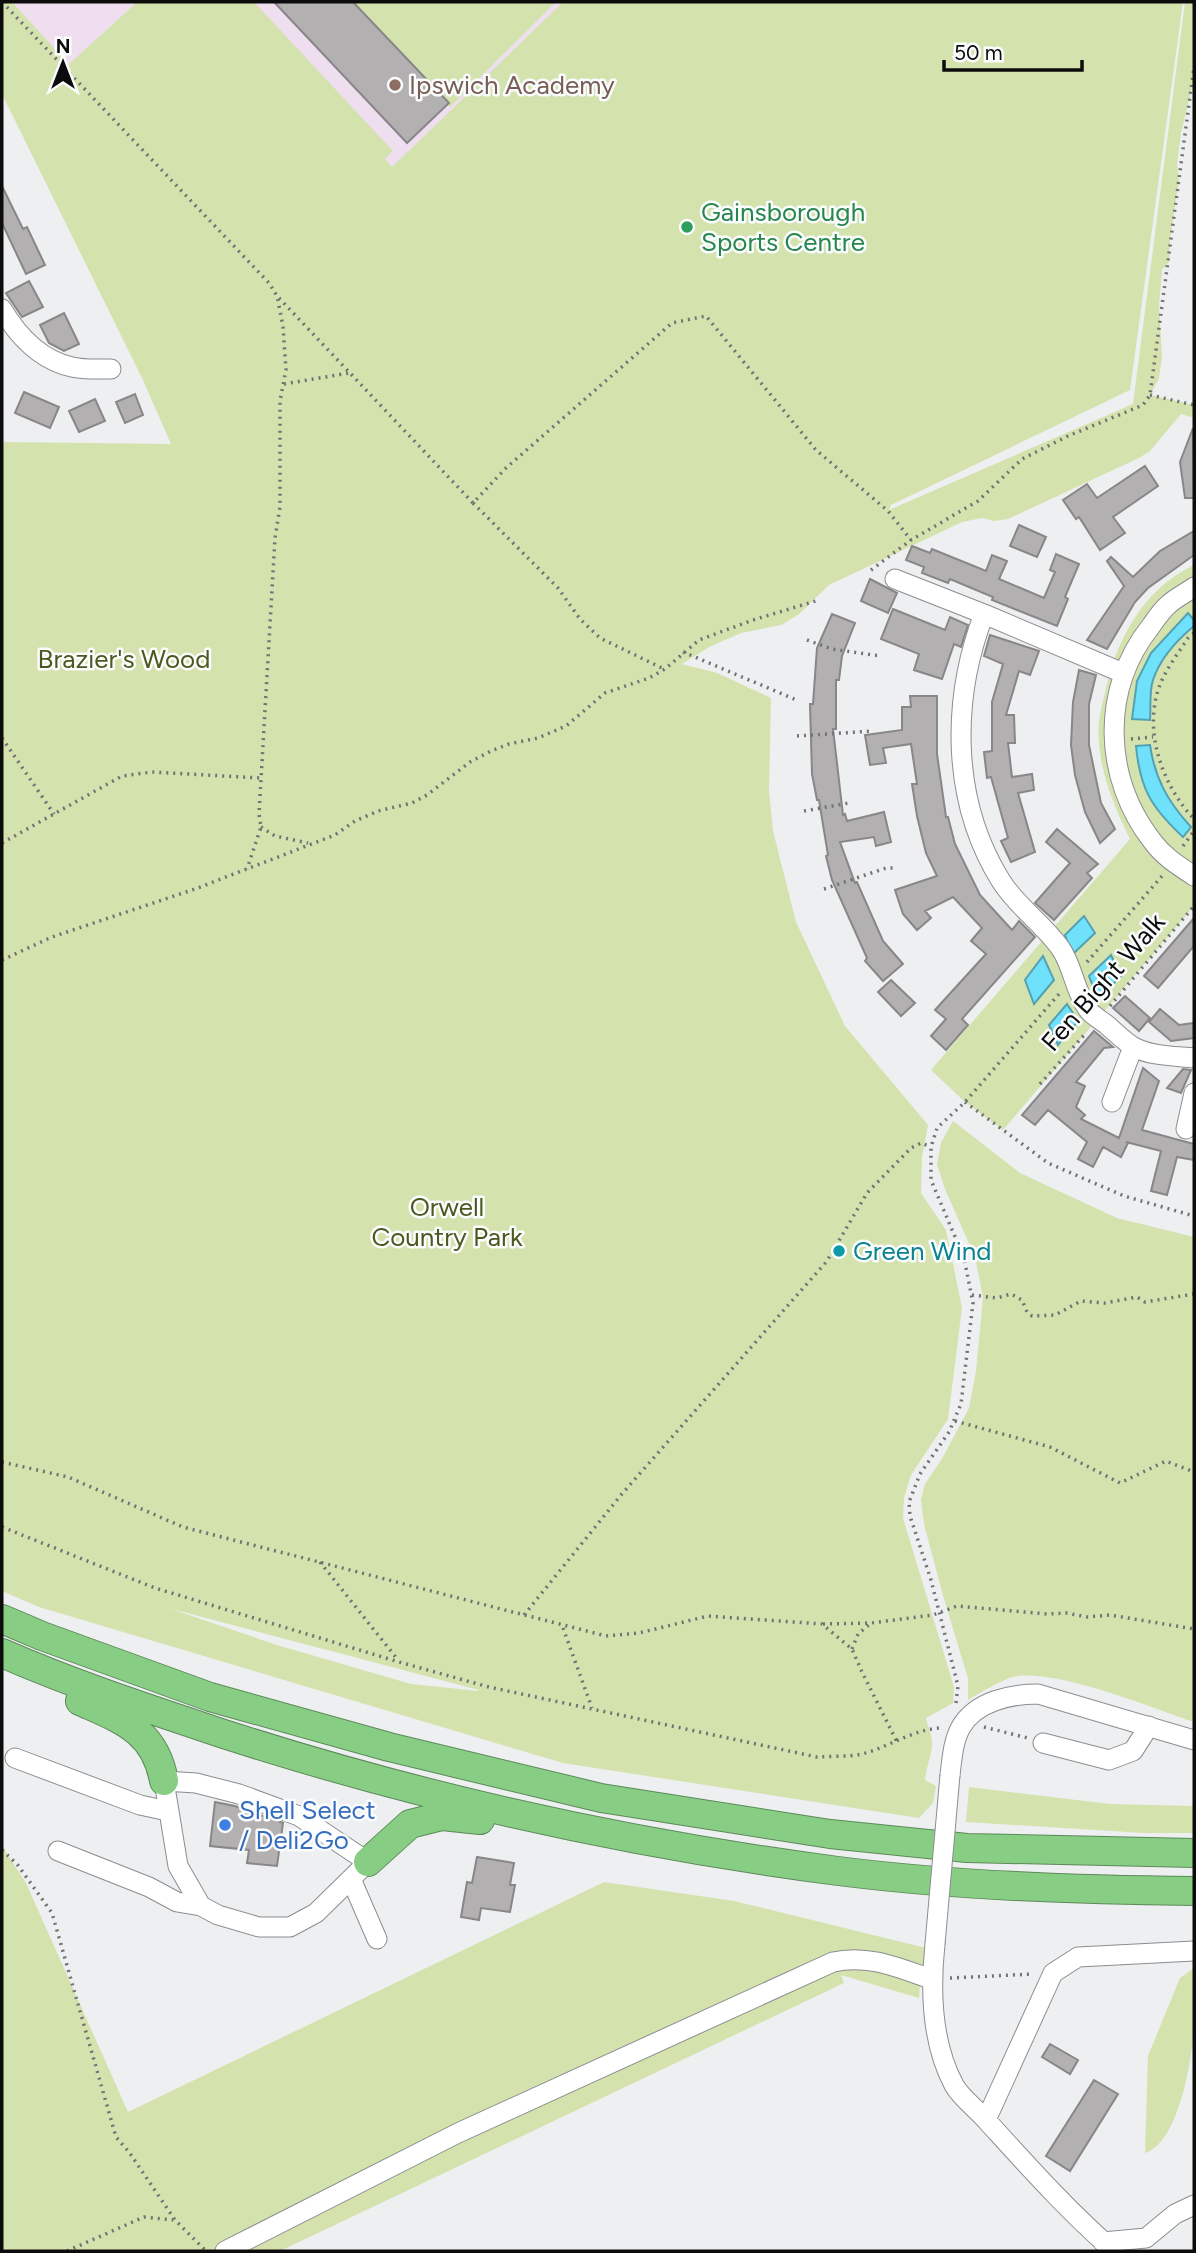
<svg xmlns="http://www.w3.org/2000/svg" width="1196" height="2253" viewBox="0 0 1196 2253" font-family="Figtree,sans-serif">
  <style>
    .education { fill: #efdef0 }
    .green { fill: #d4e2ae; fill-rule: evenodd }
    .water { fill: #70e1fb; stroke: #52a1b4; stroke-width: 2 }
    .building { fill: #b2b0b1; stroke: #888687; stroke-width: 2 }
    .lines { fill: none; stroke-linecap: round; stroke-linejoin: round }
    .minor-casing { stroke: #8b8d8f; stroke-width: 21 }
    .highway-casing { stroke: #5d895a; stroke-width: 30 }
    .path { stroke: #717273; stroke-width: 3.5; stroke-dasharray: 2 5; stroke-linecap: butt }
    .minor { stroke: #fff; stroke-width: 19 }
    .highway { stroke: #88cd84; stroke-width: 28 }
    .minor-bridge-casing { stroke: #8b8d8f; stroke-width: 21; stroke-linecap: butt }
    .minor-bridge { stroke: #fff; stroke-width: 19 }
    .education-dot { fill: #8d6e63; stroke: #fafcfe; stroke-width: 2.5 }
    .leisure-dot { fill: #2e9e5b; stroke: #fafcfe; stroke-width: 2.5 }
    .culture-dot { fill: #0f9aa8; stroke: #fafcfe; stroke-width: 2.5 }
    .shop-dot { fill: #3f7fe0; stroke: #fafcfe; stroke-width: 2.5 }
    .labels { text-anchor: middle; stroke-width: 5; stroke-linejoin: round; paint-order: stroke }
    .education-label { font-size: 26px; fill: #785e54; stroke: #fafcfe; text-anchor: start }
    .leisure-label { font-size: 26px; fill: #27864d; stroke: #fafcfe; text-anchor: start }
    .park-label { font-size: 26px; fill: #4d581e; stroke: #fafcfe }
    .street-label { font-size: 26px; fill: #0c0c0d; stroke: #fafcfe }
    .culture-label { font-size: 26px; fill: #0d838f; stroke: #fafcfe; text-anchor: start }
    .shop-label { font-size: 26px; fill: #366cbe; stroke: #fafcfe; text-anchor: start }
  </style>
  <rect width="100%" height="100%" fill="#edeff0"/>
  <path class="education" d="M 12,2 L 137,2 L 69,64 Z
    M 235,2 L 563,2 L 392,167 Z"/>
  <path class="green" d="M 2,2 L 12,2 L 69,64 L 137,2 L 254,2 L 393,151 L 385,159 L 392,167 L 563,2 L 1183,2 L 1130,390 L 891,505 L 889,510 L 1133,404 L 1185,2 L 1194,2 L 1194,79 L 1181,133 L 1177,164 L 1179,181 L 1170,238 L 1169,262 L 1162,270 L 1159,306 L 1162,356 L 1159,378 L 1150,395 L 1194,405 L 1194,418 L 1181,414 L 1150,451 L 1139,458 L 1008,519 L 994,521 L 982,518 L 962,522 L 829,585 L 798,615 L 781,625 L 741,633 L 709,647 L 682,664 L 717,673 L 771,698 L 769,791 L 773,831 L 796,922 L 845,1026 L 928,1125 L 922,1157 L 921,1193 L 946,1230 L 962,1308 L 948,1419 L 911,1475 L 904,1498 L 903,1518 L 954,1687 L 953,1703 L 926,1718 C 928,1728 933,1736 932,1746 C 931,1757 926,1768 925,1780 L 936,1786 L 933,1803 L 919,1818 L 563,1763 L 39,1607 L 2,1591 L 2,442 L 171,444 L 143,380 L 2,94 ZM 168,1608 L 479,1690 L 479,1691 L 411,1684 L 277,1645 Z
    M 351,2 L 556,2 L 450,107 Z
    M 1194,565 L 1194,906 L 1003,1130 L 965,1102 L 931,1070 L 1130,839 C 1115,808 1101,776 1099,741 C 1097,726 1101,708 1105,693 C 1116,640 1143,589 1194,565 Z
    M 953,1121 L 1020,1173 L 1117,1218 L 1194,1237 L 1194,1722 C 1149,1707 1063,1671 1017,1676 C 1004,1678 980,1693 968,1700 L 968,1678 L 944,1599 L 924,1524 L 921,1500 L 925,1484 L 943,1457 L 969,1408 L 976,1371 L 983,1297 L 975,1257 L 945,1189 L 937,1164 L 941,1143 Z
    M 969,1787 L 1110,1804 L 1194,1806 L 1194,1833 L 1144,1833 L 966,1822 Z
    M 2,1846 L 26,1883 L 128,2112 L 604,1882 L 734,1901 L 926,1948 L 920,1982 L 919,1998 L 841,1975 L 844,1983 L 280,2251 L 2,2251 Z
    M 1194,1968 C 1194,1987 1196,2008 1194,2027 C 1192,2059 1179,2143 1145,2153 L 1148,2056 L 1180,1978 Z"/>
  <path class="water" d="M 1188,613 L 1194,620 L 1194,626 C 1177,640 1160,659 1153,680 C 1149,692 1151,708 1150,720 L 1132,719 L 1137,681 L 1151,653 Z
    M 1150,745 C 1155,779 1168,802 1191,827 L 1183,837 C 1151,807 1140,789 1136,746 Z
    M 1084,916 L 1095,933 L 1072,955 L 1065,935 Z
    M 1111,955 L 1121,976 L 1098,999 L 1089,976 Z
    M 1043,956 L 1054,980 L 1034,1004 L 1025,980 Z
    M 1067,1004 L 1078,1021 L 1058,1045 L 1049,1025 Z"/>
  <path class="building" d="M 274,2 L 353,2 L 449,103 L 407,143 Z
    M 2,186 L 23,229 L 27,227 L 45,265 L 26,274 L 2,223 Z
    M 29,281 L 43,307 L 22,317 L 6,293 Z
    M 64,313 L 79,344 L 64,351 L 49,343 L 40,325 Z
    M 24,392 L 59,407 L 50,428 L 15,413 Z
    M 135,394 L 143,415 L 125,423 L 116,402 Z
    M 95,399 L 105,421 L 79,432 L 69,411 Z
    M 1193,428 L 1194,498 L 1185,498 L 1180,462 Z
    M 1145,466 L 1158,486 L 1113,517 L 1125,533 L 1100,550 L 1079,517 L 1076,519 L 1063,500 L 1087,484 L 1097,498 Z
    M 1019,525 L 1046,537 L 1037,557 L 1010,546 Z
    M 1194,531 L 1194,555 L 1148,588 L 1135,602 L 1107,649 L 1087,640 L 1124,586 L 1107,561 L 1111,557 L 1133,577 L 1160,551 Z
    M 912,546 L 930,553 L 932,549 L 986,571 L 992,555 L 1007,561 L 999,579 L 1044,598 L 1055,572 L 1050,570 L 1056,554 L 1079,564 L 1065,597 L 1068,599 L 1057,626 L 992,600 L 993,597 L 950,579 L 948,583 L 922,573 L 924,567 L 906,560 Z
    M 870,579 L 897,593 L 888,613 L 861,601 Z
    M 893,609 L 945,630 L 950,617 L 968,625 L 961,647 L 954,644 L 942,679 L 914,670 L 919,654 L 881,639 Z
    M 832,614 L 855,623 L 842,656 L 839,680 L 836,680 L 836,729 L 833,729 L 843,815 L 845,814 L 847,821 L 884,812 L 891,842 L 876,846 L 874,837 L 840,842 L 855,883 L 857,882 L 883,941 L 903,964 L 883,981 L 865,961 L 867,958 L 832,880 L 826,856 L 828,855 L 819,800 L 817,800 L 812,774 L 810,704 L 813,704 L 817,648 Z
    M 990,635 L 1039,651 L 1030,675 L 1019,671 L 1006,715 L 1014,715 L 1015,743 L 1008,743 L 1012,777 L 1032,774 L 1034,790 L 1018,793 L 1035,852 L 1011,862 L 1001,841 L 1008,838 L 991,777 L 987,778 L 984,752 L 992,751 L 992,702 L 1003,664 L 984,656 Z
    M 1079,670 L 1096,675 L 1089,704 L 1089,745 L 1101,803 L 1115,829 L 1100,843 L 1085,812 L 1075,775 L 1071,745 L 1073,702 Z
    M 910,696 L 937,696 L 937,754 L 946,817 L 948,817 L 955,844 L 980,895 L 1012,930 L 1019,921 L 1035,937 L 962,1019 L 968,1025 L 946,1050 L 931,1036 L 946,1019 L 935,1010 L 986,954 L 971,941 L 982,928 L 953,897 L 925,911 L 931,918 L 917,930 L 903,914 L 895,890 L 937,876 L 926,853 L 917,816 L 912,784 L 917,784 L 911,744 L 883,748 L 886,763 L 870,765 L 865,735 L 902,730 L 902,707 L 911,707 Z
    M 1057,829 L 1098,864 L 1087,873 L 1092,878 L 1054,920 L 1035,903 L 1070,863 L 1046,842 Z
    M 1194,918 L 1194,946 L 1158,988 L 1144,976 Z
    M 891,980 L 915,1003 L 901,1016 L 878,992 Z
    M 1125,996 L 1150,1018 L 1139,1031 L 1113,1008 Z
    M 1160,1009 L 1179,1025 L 1194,1023 L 1194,1038 L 1171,1041 L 1149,1022 Z
    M 1094,1031 L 1113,1047 L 1104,1048 L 1076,1082 L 1085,1086 L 1076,1107 L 1085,1115 L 1081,1119 L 1119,1138 L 1143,1068 L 1159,1081 L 1142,1130 L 1194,1144 L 1194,1160 L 1177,1157 L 1167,1195 L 1151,1191 L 1161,1151 L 1126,1142 L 1128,1143 L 1121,1157 L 1103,1147 L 1093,1167 L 1078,1159 L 1087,1142 L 1048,1110 L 1035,1125 L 1022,1115 Z
    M 1183,1069 L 1191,1070 L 1181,1093 L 1167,1088 Z
    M 215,1802 L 235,1806 L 283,1823 L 277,1866 L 247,1863 L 249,1850 L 210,1846 Z
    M 477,1857 L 514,1863 L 510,1885 L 515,1885 L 510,1912 L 481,1908 L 479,1920 L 461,1917 L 467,1882 L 472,1883 Z
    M 1050,2044 L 1078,2060 L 1070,2074 L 1042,2057 Z
    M 1094,2080 L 1118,2094 L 1070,2171 L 1046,2156 Z"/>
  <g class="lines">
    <g class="minor-casing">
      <path id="minor" d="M 2,309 C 18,336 41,360 72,367 C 84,370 99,369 111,369
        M 895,579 L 984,614
        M 1194,587 C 1186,593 1175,598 1168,605 C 1161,611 1156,619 1151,626 C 1100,690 1103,778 1153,842 C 1164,857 1179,866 1194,876
        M 1123,673 L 984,614 C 951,700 951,801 1001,881 C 1018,908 1044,924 1061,949 C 1073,967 1075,991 1087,1008 C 1091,1015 1101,1020 1107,1025 C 1115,1032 1123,1040 1132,1046 C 1148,1056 1175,1056 1194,1058
        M 1112,1102 L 1133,1047
        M 1186,1129 L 1194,1093
        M 1043,1743 L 1109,1760 L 1133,1751 L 1149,1726
        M 15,1758 L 140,1805 L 168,1811
        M 950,1775 C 952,1759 953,1741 961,1727 C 976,1701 1011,1694 1038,1694 L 1194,1740
        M 164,1781 L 196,1783 L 239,1794 L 299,1816 L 368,1862 L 316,1913 L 290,1927 L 259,1927 L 218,1915 L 201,1906 L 178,1866 Z
        M 58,1851 L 149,1887 L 177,1902 L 201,1906
        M 351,1879 L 377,1939
        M 935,1944 C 930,1991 931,2042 954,2085 C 961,2098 977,2109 987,2121 C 1028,2166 1068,2211 1114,2251
        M 986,2120 L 1053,1973 L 1078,1957 L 1194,1951
        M 1103,2242 L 1146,2238 L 1175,2214 L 1194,2205
        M 225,2251 L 458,2133 L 833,1962 C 868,1954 899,1968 931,1979"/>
    </g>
    <g class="highway-casing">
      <path id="highway" d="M 2,1619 L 42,1636 L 210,1697 L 389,1747 L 601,1798 L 830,1834 L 967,1848 L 1194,1853
        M 2,1653 C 75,1685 152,1710 227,1735 C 426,1799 631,1844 838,1871 C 956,1886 1076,1890 1194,1891
        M 80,1701 C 122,1720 155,1730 164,1781
        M 368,1862 L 410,1824 L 442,1816 L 480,1820"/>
    </g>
    <path class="path" d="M 2,2 L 269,283 L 277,296 L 283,326 L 286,370 L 280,401 L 280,507 L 275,538 L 259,814 L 261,827 L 247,869
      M 279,298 L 473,503 L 506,468 L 672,323 L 706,316 L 816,450 L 888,511 L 911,540
      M 284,384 L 349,373
      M 1150,395 L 1194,405
      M 473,503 L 558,588 L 580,619 L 600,638 L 664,669
      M 871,570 L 911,540 L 978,501 L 1022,459 L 1068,436 L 1143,405 L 1150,395 L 1194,67
      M 1194,633 L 1188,638 C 1179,652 1169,665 1162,680 C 1141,726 1161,784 1194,819
      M 807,640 L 832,649 L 881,656
      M 683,652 L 799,701
      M 797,736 L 873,731
      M 2,738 L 54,814
      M 1131,739 L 1153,737
      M 804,811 L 849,803
      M 261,827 L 275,836 L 308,843
      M 2,843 L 122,776 L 152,772 L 260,778
      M 1183,846 L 1194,831
      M 824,889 L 886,868 L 893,868
      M 2,960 L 52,937 L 195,889 L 335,835 L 355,821 L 378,811 L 412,803 L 427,795 L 470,762 L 491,751 L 509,744 L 538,738 L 566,726 L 605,693 L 649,678 L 665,669 L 699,640 L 753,620 L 819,600
      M 1087,962 L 1163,875
      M 1110,1006 L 1194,906
      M 1040,1084 L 1086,1033
      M 965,1102 L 1048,1163 L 1124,1196 L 1194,1216
      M 972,1295 L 997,1298 L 1011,1294 L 1022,1300 L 1027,1312 L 1032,1316 L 1055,1315 L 1081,1301 L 1105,1303 L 1137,1297 L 1145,1302 L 1194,1294
      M 955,1421 L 1050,1447 L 1120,1483 L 1166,1461 L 1194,1472
      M 2,1462 L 68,1477 L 183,1527 L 606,1636 L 639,1633 L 708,1616 L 822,1624 L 852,1649 L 862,1672 L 897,1742
      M 2,1527 L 155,1588 L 399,1662 L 489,1687 L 817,1757 C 831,1756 848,1757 862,1754 C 889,1747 914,1729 941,1728
      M 320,1562 L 398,1660
      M 524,1615 L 621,1495 L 827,1261 L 867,1193 L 911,1148 L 921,1143 L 931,1147
      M 823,1624 L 871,1623 L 933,1615 L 957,1606 L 1047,1614 L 1066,1613 L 1088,1617 L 1110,1615 L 1194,1629
      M 563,1628 L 592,1708
      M 852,1649 L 858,1634 L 871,1623
      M 956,1703 L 958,1686 L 931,1580 L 910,1516 L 909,1502 L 920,1474 L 949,1432 L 961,1404 L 973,1303 L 964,1258 L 931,1180 L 931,1147 L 937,1128 L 965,1102 L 1059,994
      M 984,1727 L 1028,1738
      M 2,1850 L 17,1864 L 52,1913 L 116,2137 L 129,2152 L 175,2220 L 206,2251
      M 950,1978 L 1033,1974
      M 67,2251 L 144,2217 L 173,2220"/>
    <use href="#minor" class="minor"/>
    <use href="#highway" class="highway"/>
    <g class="minor-bridge-casing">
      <path id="minor-bridge" d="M 935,1944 L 950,1775"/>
    </g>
    <use href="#minor-bridge" class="minor-bridge"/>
  </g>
  <circle class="education-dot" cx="395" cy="85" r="7"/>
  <circle class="leisure-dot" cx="687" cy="227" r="7"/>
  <circle class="culture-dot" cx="839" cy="1251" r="7"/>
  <circle class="shop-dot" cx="225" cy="1825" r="7"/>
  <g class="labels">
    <g class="education-label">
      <text x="409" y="94">Ipswich Academy</text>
    </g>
    <g class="leisure-label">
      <text x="701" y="221">Gainsborough<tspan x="701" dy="30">Sports Centre</tspan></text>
    </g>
    <g class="park-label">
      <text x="124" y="668">Brazier's Wood</text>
      <text x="447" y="1216">Orwell<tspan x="447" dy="30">Country Park</tspan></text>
    </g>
    <g class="street-label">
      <text transform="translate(1103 982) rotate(-49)" y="9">Fen Bight Walk</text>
    </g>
    <g class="culture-label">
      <text x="853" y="1260">Green Wind</text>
    </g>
    <g class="shop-label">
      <text x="239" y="1819">Shell Select<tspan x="239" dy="30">/ Deli2Go</tspan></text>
    </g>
  </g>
  <rect width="1196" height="2253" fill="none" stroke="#0c0c0d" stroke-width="7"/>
  <g transform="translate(63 63)" stroke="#fafcfe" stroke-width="5" paint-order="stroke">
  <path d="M0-5L12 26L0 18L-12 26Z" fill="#0c0c0d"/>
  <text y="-10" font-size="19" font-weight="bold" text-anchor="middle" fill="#0c0c0d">N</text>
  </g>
  <path d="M944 60v10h138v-10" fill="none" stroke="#0c0c0d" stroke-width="3.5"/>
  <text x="954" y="60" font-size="21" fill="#0c0c0d" stroke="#fafcfe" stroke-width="5" paint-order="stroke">50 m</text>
</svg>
